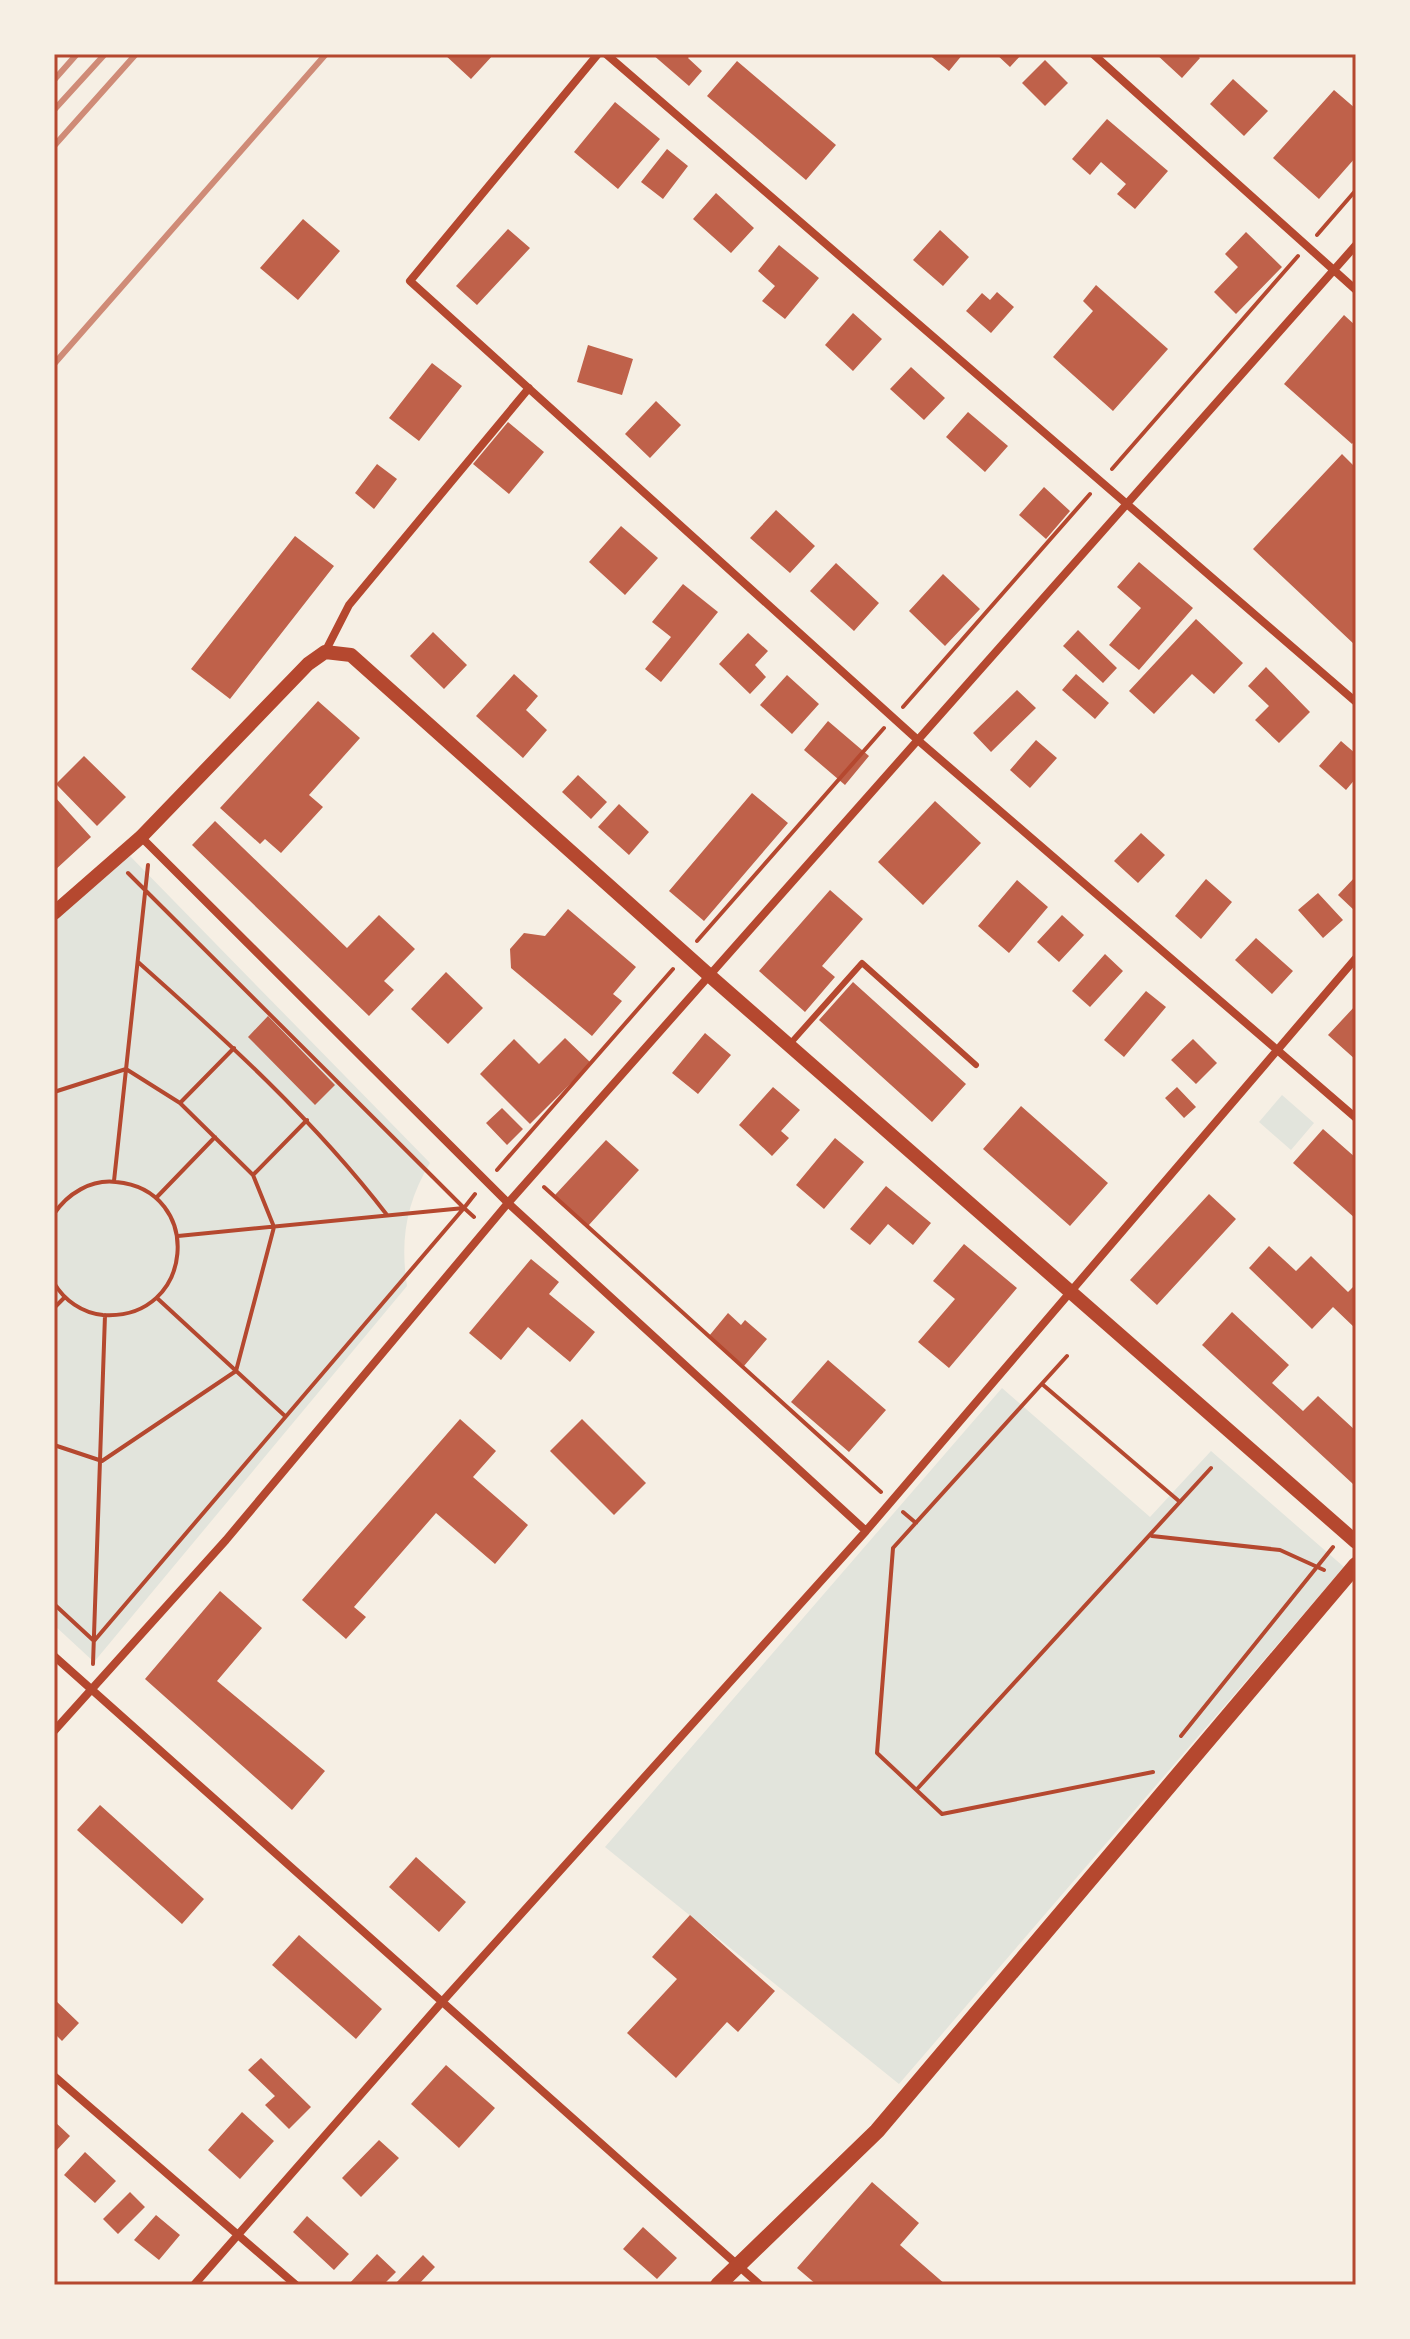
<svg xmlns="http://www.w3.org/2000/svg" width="1410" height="2339" viewBox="0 0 1410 2339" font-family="Rubik,sans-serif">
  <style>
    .green { fill: #e2e4dc }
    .building { fill: #bf614a }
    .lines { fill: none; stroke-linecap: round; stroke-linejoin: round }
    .path { stroke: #b5482f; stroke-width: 4 }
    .service { stroke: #b5482f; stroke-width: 6 }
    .minor { stroke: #b5482f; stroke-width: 8 }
    .tertiary { stroke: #b5482f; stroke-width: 14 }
    .secondary { stroke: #b5482f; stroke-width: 16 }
    .rail { stroke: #cf8b77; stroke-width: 6 }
    .neatline { fill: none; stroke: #b5482f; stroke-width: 3 }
  </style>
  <rect width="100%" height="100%" fill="#f6efe4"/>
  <path class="green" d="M 130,856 L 430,1163 C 406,1203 400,1240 407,1286 L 94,1662 L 54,1625 L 54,921 Z
    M 1282,1095 L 1314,1123 L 1291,1150 L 1259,1122 Z
    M 1002,1388 L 1150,1517 L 1211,1451 L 1344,1567 L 899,2084 L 605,1847 Z"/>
  <path class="building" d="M 444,54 L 494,54 L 471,79 Z
    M 652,54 L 691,54 L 688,58 L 702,71 L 689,86 Z
    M 928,54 L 963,54 L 949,71 Z
    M 996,54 L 1022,54 L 1010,67 Z
    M 1156,54 L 1195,54 L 1200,58 L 1182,78 Z
    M 1045,60 L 1068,83 L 1045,106 L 1022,83 Z
    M 737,61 L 836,145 L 806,180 L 707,96 Z
    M 1233,79 L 1268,111 L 1244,136 L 1210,104 Z
    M 1334,90 L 1356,109 L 1356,157 L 1319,199 L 1273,158 Z
    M 615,102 L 660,139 L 618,189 L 574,152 Z
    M 1107,119 L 1168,171 L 1135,209 L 1117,194 L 1126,184 L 1101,162 L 1090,175 L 1072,159 Z
    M 667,149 L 688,166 L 663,199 L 641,182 Z
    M 716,193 L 754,228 L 731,253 L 693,219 Z
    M 303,219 L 340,251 L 298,300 L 260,268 Z
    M 508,229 L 530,248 L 477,305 L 456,286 Z
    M 940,230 L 969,257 L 943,286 L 913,260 Z
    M 1246,232 L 1282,267 L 1236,314 L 1214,292 L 1238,267 L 1225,254 Z
    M 779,245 L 819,278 L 785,319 L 762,301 L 775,286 L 758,271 Z
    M 1096,285 L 1168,349 L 1113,411 L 1053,357 L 1093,311 L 1083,301 Z
    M 997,292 L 1014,307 L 991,333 L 966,311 L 982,293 L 990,300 Z
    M 853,313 L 882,339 L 853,371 L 825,345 Z
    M 1344,315 L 1356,326 L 1356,439 L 1352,444 L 1284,384 Z
    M 588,345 L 633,359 L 622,395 L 577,382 Z
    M 432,363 L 462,386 L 419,441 L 389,418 Z
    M 911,367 L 945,398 L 924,420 L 890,389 Z
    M 656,401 L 681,425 L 650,458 L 625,434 Z
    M 968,412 L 1008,446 L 985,472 L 946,437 Z
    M 508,422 L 544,452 L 509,494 L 473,464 Z
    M 1342,454 L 1356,468 L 1356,646 L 1253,549 Z
    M 377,464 L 397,479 L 374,509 L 355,493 Z
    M 1044,487 L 1070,511 L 1046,539 L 1019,515 Z
    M 776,510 L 815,546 L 790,573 L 750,538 Z
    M 621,526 L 658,558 L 625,595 L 589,562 Z
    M 295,536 L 334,566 L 230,699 L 191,669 Z
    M 1139,562 L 1193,608 L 1139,670 L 1109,645 L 1141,608 L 1117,587 Z
    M 836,563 L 879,603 L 854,631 L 810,591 Z
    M 943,574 L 980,609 L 945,646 L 909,611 Z
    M 683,584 L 718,612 L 661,682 L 645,669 L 671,637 L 652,622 Z
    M 1196,619 L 1243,663 L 1214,694 L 1192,674 L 1154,714 L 1129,691 Z
    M 1078,630 L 1117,668 L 1103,683 L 1063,646 Z
    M 433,632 L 467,665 L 444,689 L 410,656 Z
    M 748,633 L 768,651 L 755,665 L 766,677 L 750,694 L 719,664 Z
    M 1266,667 L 1310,712 L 1279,743 L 1255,720 L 1269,706 L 1248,686 Z
    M 514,674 L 538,696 L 526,710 L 547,730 L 523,758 L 476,716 Z
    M 1076,674 L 1109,703 L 1095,719 L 1062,690 Z
    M 787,675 L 819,704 L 792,734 L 760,705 Z
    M 1017,690 L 1036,708 L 991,752 L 973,733 Z
    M 318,701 L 360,738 L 309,795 L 323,807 L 281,853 L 265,839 L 260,844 L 220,808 Z
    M 828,721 L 869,756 L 845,785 L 804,750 Z
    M 1036,740 L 1057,758 L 1030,788 L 1010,770 Z
    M 1341,741 L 1356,754 L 1356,778 L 1346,790 L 1319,766 Z
    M 84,756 L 126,797 L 97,826 L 56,784 Z
    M 578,775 L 607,802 L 591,819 L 562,792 Z
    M 752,793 L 788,823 L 704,921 L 669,891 Z
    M 54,796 L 91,837 L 54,871 Z
    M 935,801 L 981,843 L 923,905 L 878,862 Z
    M 619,804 L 649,832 L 629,855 L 598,827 Z
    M 215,821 L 347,948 L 379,915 L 415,949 L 384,981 L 394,990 L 369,1016 L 192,845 Z
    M 1141,833 L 1165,855 L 1138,883 L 1114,861 Z
    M 1356,876 L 1356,912 L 1338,895 Z
    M 1206,879 L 1232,902 L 1201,939 L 1175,916 Z
    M 1017,880 L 1048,907 L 1009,953 L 978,926 Z
    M 830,890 L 863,919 L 822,966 L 835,977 L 805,1012 L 759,971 Z
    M 1318,893 L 1343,920 L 1323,938 L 1298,910 Z
    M 568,909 L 636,967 L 613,994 L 622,1001 L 592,1036 L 511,968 L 510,949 L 524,933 L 545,936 Z
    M 1062,915 L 1084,935 L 1059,962 L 1037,942 Z
    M 1256,938 L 1293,971 L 1272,994 L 1235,960 Z
    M 1105,954 L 1123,971 L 1090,1007 L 1072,991 Z
    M 446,972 L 483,1008 L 448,1044 L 411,1009 Z
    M 853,982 L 966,1084 L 932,1122 L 819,1020 Z
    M 1146,991 L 1166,1007 L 1124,1057 L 1104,1040 Z
    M 1356,1005 L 1356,1060 L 1328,1035 Z
    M 268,1016 L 335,1085 L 315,1105 L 248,1037 Z
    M 705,1033 L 731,1055 L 698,1094 L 672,1073 Z
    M 565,1038 L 591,1063 L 530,1124 L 480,1074 L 514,1039 L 539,1064 Z
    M 1193,1039 L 1217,1063 L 1196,1084 L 1171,1060 Z
    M 773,1087 L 800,1110 L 781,1131 L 789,1138 L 772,1156 L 739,1125 Z
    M 1177,1087 L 1196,1107 L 1184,1118 L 1165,1098 Z
    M 1021,1106 L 1108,1183 L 1070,1226 L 983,1149 Z
    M 502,1108 L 523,1129 L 507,1145 L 486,1123 Z
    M 1323,1129 L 1356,1158 L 1356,1219 L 1293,1163 Z
    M 835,1138 L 864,1162 L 824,1209 L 796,1185 Z
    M 606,1140 L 639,1170 L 588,1226 L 555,1195 Z
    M 886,1186 L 931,1223 L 913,1245 L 888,1224 L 870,1245 L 850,1229 Z
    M 1209,1194 L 1236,1219 L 1157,1305 L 1130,1280 Z
    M 964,1244 L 1017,1288 L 949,1368 L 918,1342 L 955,1299 L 933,1281 Z
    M 1269,1246 L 1296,1271 L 1311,1256 L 1348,1292 L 1354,1286 L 1356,1329 L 1333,1307 L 1312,1329 L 1249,1268 Z
    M 531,1259 L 559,1282 L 549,1294 L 595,1332 L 570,1362 L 528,1327 L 501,1360 L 469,1333 Z
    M 1232,1312 L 1289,1365 L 1272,1383 L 1303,1411 L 1318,1396 L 1356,1431 L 1356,1481 L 1353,1484 L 1202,1345 Z
    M 728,1313 L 741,1325 L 745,1320 L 767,1339 L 744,1366 L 709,1336 Z
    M 828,1360 L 886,1410 L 849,1452 L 791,1402 Z
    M 460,1419 L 496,1451 L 473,1477 L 528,1525 L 495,1564 L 436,1513 L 354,1607 L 366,1617 L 346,1639 L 302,1600 Z
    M 582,1419 L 646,1483 L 614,1515 L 550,1451 Z
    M 220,1591 L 262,1628 L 217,1681 L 325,1771 L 292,1810 L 145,1679 Z
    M 100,1805 L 204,1899 L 182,1924 L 77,1830 Z
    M 416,1857 L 466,1902 L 439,1932 L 389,1887 Z
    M 690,1915 L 775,1991 L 738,2032 L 727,2022 L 676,2078 L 627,2033 L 677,1979 L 652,1957 Z
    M 299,1935 L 382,2009 L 356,2039 L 272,1965 Z
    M 54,1999 L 79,2023 L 62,2041 L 54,2033 Z
    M 261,2058 L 311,2107 L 289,2129 L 265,2105 L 275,2096 L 248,2070 Z
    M 446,2065 L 495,2108 L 459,2148 L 411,2104 Z
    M 242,2112 L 274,2141 L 240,2179 L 208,2150 Z
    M 54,2121 L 70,2136 L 54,2153 Z
    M 379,2140 L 399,2158 L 361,2197 L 342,2178 Z
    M 85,2152 L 116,2181 L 95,2203 L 64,2175 Z
    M 872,2182 L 919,2223 L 900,2245 L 946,2285 L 817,2285 L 797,2268 Z
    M 130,2192 L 145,2207 L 118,2234 L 103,2219 Z
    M 156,2215 L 180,2235 L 159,2260 L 134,2240 Z
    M 307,2216 L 349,2254 L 334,2270 L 293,2232 Z
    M 643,2227 L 677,2258 L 657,2279 L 623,2249 Z
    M 377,2254 L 396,2272 L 383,2285 L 348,2285 Z
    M 423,2255 L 435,2267 L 418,2285 L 394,2285 Z"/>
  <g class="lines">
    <path class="path" d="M 1317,235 L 1356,190
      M 1112,469 L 1298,256
      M 903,707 L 1090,494
      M 697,941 L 884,728
      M 138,962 C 227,1041 314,1120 387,1215
      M 234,1048 L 180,1103 L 253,1175 L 307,1120
      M 54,1092 L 126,1069 L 180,1103
      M 497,1170 L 673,969
      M 114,1181 L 148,865
      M 544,1187 L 881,1492
      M 156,1198 L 215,1137
      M 464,1208 L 475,1194
      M 54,1214 C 67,1194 91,1179 116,1182 C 205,1190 195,1321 103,1315 C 82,1313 64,1300 54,1283
      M 178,1236 L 464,1208 L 474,1217
      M 157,1298 L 285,1416
      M 54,1308 L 65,1297
      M 1067,1356 L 893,1548 L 877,1753 L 942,1814 L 1153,1772
      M 1042,1384 L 1180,1502
      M 54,1445 L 102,1461 L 236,1371 L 274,1227 L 253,1175
      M 903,1512 L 916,1523
      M 1152,1536 L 1280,1550 L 1324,1570
      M 54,1604 L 94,1641 L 464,1208 L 128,873
      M 93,1664 L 105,1315
      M 1181,1736 L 1333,1547
      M 918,1788 L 1211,1468"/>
    <path class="service" d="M 789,1045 L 862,963 L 976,1065"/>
    <path class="minor" d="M 598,54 L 410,281 L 920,742 L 1356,1118
      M 606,54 L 1356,702
      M 1093,54 L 1356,290
      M 325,652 L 349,605 L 529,388
      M 141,837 L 508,1203 L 866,1531
      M 54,1656 L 760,2285
      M 54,1731 L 226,1540 L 508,1203 L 1356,245
      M 54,2076 L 296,2285
      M 194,2285 L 441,2003 L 866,1531 L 1356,958"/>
    <path class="tertiary" d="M 54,913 L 141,837 L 308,664 L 325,652 L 351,655 L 710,976 L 1356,1542"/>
    <path class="secondary" d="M 718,2285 L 877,2131 L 1356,1565"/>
    <path class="rail" d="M 54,80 L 77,54
      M 54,110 L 105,54
      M 54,146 L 136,54
      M 54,364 L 326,54"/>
  </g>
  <rect width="1410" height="2339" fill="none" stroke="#f6efe4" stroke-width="112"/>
  <rect x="56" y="56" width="1298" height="2227" class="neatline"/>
</svg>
